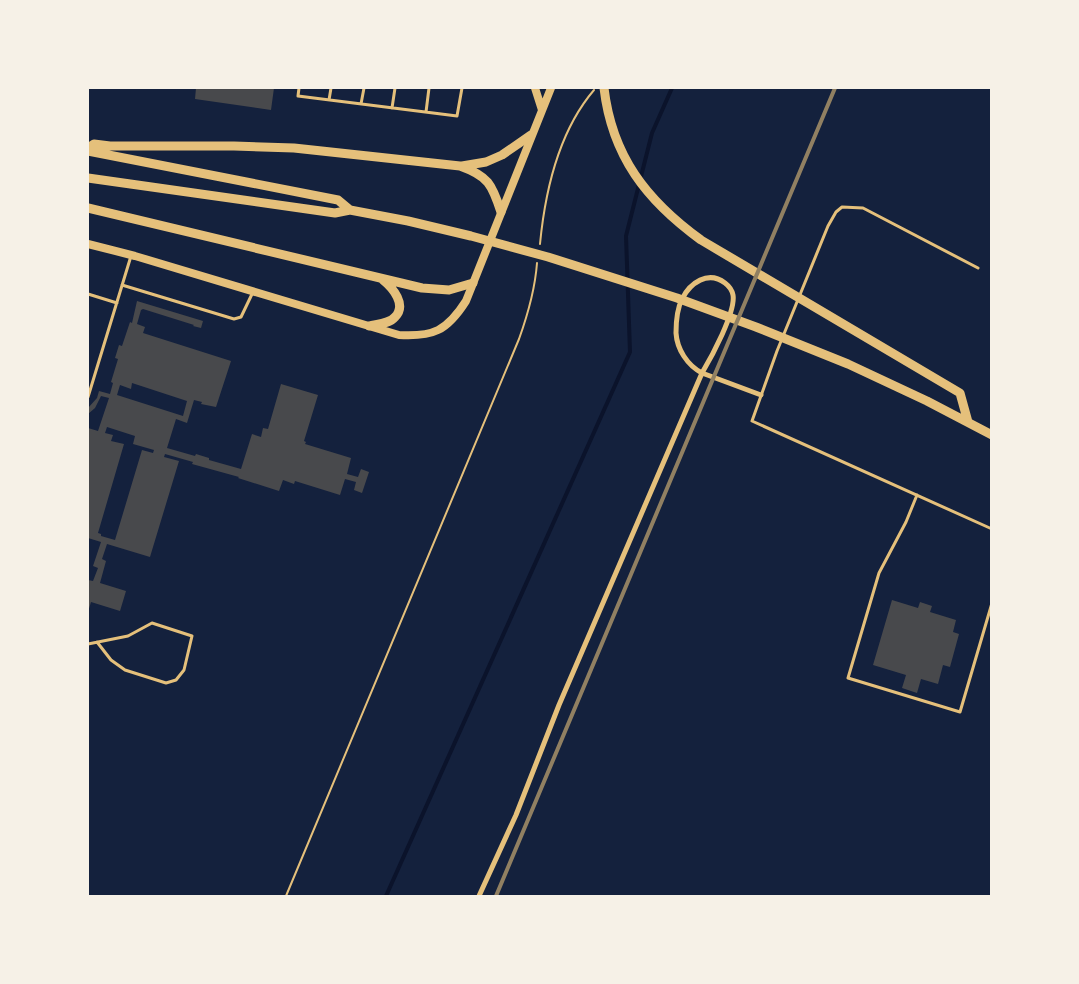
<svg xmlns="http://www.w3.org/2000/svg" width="1079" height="984" viewBox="0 0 1079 984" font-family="'PT Sans Narrow',sans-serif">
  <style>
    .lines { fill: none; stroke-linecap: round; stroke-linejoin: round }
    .stream { stroke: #0b132b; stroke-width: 4 }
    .building { fill: #48494c; fill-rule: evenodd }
    .path { stroke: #e5c07b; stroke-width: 2 }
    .service { stroke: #e5c07b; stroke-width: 3 }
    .minor { stroke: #e5c07b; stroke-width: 5 }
    .tertiary { stroke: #e5c07b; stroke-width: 8 }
    .primary { stroke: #e5c07b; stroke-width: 9 }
    .rail { stroke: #918062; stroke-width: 4 }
  </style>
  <rect width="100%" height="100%" fill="#14213d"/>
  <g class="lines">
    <path class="stream" d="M 386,896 L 630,352 L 626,236 L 652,133 L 672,88"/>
  </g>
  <path class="building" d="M 196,88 L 274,88 L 271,110 L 195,99 Z
    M 137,301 L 203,321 L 201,328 L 193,326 L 194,325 L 143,309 L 141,310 L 137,324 L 145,327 L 143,333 L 231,361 L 216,407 L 201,404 L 202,402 L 194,400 L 187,423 L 176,419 L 167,448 L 195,456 L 196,454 L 209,458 L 209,460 L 241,469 L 252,434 L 261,437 L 263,428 L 268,429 L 281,384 L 318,395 L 304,441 L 306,442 L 305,444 L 351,458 L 347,474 L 358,477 L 361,469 L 369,472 L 362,493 L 354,490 L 356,482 L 345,479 L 340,495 L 295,481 L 294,484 L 283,480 L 279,491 L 238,478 L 239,477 L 192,464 L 193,462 L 165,454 L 164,457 L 179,461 L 150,557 L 107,544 L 102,559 L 106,561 L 100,583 L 126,591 L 120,611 L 91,602 L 88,612 L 88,580 L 93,581 L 98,568 L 93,566 L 101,542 L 88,538 L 88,428 L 98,431 L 109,398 L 101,396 L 95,408 L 88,414 L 88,408 L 97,398 L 99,391 L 110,394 L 113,383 L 111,382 L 118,359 L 115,358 L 119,345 L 122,346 L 130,322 L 132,323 ZM 132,383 L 187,401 L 183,416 L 117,395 L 120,385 L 131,389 ZM 107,427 L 135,436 L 133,444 L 154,450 L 153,453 L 142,450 L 115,540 L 101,536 L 101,534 L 98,533 L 124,444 L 111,441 L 113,435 L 105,433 Z
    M 892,600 L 918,608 L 920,602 L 932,606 L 930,612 L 956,620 L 953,632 L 959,634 L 950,667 L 943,665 L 938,684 L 921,679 L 917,693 L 902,688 L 906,675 L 873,665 Z"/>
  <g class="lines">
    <path class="path" d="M 540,244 C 545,192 559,131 594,90
      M 286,896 L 519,339 C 528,314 535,290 537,263"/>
    <path class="service" d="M 299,88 L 298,96 L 457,116 L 462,88
      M 329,100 L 331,88
      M 361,104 L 364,88
      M 392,108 L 395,88
      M 426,112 L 429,88
      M 978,268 L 863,208 L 842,207 L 836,212 L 828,226 L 777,351 L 752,421 L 992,529
      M 122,285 L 234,319 L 241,317 L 253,292
      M 88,294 L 117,303
      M 88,397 L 131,256
      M 917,495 L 906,522 L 879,573 L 848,678 L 960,712 L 992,603
      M 88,644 L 128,636 L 152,623 L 192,636 L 184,670 L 176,680 L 166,683 L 125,670 L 111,660 L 97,642"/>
    <path class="minor" d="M 479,896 L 516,815 L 559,705 L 702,373 C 711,358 736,312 733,295 C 732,290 729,286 725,283 C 708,270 690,283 682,299 C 677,309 676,322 676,333 C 677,349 687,365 702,373 L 761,395"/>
    <path class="tertiary" d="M 535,88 L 542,110
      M 88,244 L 135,256 L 399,335 C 433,337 447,331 466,301 L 551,88"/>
    <path class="primary" d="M 604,88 C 612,156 646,200 701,240 L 960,393 L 968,422
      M 88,148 L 94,144 L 110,146 L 234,146 L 294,148 L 460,166 C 488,176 492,184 501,212
      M 88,151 L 338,200 L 350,210
      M 462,166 L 486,162 L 502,155 L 531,135
      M 88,178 L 335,213 L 350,210 L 408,221 L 471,236 L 548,257 L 677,298 L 756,327 L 848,364 L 927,401 L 992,435
      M 88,208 L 422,288 L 449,290 L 473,283
      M 369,326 C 377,324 389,324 395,317 C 407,305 393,288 383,280"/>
    <path class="rail" d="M 496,896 L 835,88"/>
  </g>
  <rect width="1079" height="984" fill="none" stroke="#f6f1e7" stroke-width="178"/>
</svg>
